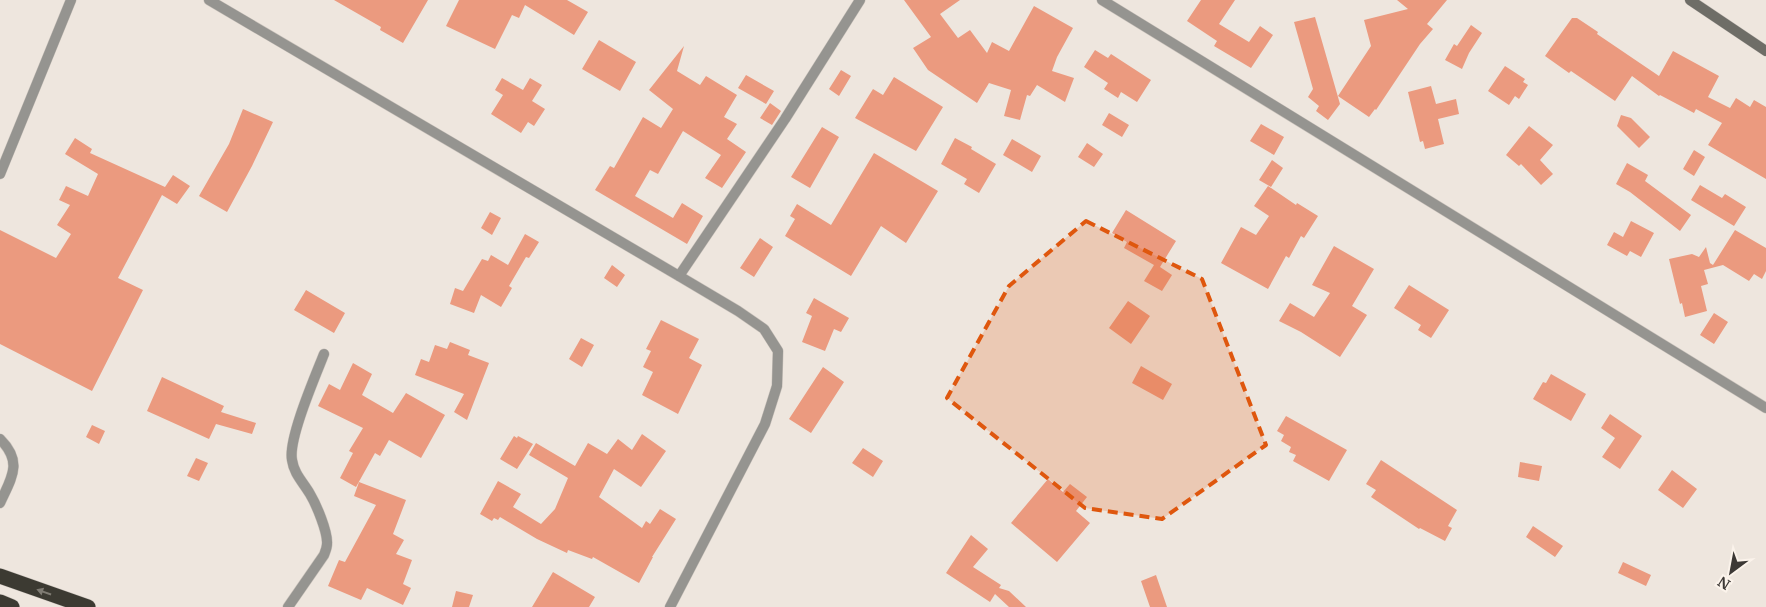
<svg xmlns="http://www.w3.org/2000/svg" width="1766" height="607" viewBox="0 0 1766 607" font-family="Merriweather,serif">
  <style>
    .building { fill: #eb9a7f }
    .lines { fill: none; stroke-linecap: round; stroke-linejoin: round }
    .lane-casing { stroke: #cac3bc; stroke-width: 11 }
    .street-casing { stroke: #cac3bc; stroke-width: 11 }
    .secondary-casing { stroke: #cac3bc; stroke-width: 11 }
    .highway-casing { stroke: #cac3bc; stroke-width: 16 }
    .lane { stroke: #959490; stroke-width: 10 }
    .street { stroke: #959490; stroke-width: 10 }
    .secondary { stroke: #6e6d67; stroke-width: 10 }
    .highway { stroke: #3c3a32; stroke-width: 15 }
    .oneway { fill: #7f7b73 }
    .marked { fill: #df570e; fill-opacity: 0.2; stroke: #df570e; stroke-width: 4; stroke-dasharray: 10 6; stroke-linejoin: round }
  </style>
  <rect width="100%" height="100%" fill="#eee6de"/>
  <path class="building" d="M 334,0 L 428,0 L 403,43 L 380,30 L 381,27 Z
    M 459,0 L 567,0 L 588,12 L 574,35 L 525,5 L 519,18 L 512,15 L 495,49 L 446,26 Z
    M 904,0 L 960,0 L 940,14 L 958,38 L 970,30 L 987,53 L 992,42 L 1009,51 L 1034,6 L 1073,28 L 1057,57 L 1052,71 L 1074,78 L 1065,102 L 1037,85 L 1030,96 L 1027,95 L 1020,120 L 1004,116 L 1011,90 L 989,83 L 977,103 L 928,70 L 913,48 L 931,37 Z
    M 1201,0 L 1235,0 L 1219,24 L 1249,42 L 1260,26 L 1273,35 L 1251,68 L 1214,46 L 1217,41 L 1187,21 Z
    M 1397,0 L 1447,0 L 1427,24 L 1433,29 L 1420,44 L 1376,110 L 1375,109 L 1369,117 L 1338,96 L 1371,46 L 1364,20 L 1408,9 Z
    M 1315,17 L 1340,104 L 1328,120 L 1316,111 L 1319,106 L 1308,97 L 1313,89 L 1294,22 Z
    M 1572,18 L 1577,18 L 1598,32 L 1597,34 L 1659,76 L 1673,51 L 1719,76 L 1708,97 L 1730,108 L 1736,98 L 1750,107 L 1754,100 L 1766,107 L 1766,179 L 1708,145 L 1722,123 L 1696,109 L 1694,113 L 1660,95 L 1659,96 L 1632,76 L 1615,101 L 1571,71 L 1569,73 L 1545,56 Z
    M 1471,25 L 1482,33 L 1469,53 L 1462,69 L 1445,60 L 1454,44 L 1457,46 Z
    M 599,40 L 636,62 L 620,91 L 582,69 Z
    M 684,46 L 677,71 L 700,85 L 706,76 L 737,95 L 724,117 L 737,124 L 727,139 L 746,152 L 722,188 L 705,178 L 721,155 L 683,131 L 658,174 L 650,170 L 635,196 L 673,218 L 682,203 L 703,216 L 687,244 L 595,190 L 610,166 L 614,168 L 643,117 L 661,128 L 673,109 L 649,90 Z
    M 1095,50 L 1108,58 L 1111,54 L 1151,80 L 1137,102 L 1121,92 L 1118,98 L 1104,89 L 1108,83 L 1084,67 Z
    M 1505,66 L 1525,79 L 1523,82 L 1528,85 L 1519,99 L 1515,96 L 1509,105 L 1488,91 Z
    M 841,70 L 851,76 L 839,96 L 829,89 Z
    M 746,75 L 774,91 L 766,104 L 738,88 Z
    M 894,77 L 943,107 L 916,151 L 855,118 L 873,89 L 883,95 Z
    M 502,78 L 523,90 L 530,78 L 542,85 L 532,101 L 545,109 L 534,126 L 528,122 L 521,133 L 491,114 L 503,95 L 495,90 Z
    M 1431,86 L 1436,104 L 1456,99 L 1459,114 L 1438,119 L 1444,144 L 1425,149 L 1423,141 L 1420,142 L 1408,92 Z
    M 770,103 L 781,111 L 772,125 L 760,118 Z
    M 243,109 L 273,122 L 252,166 L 227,212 L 199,196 L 229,144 Z
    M 1109,113 L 1129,125 L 1122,137 L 1102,125 Z
    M 1621,115 L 1631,118 L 1650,137 L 1639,148 L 1617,126 Z
    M 1261,124 L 1284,137 L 1274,155 L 1250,141 Z
    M 1529,126 L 1553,145 L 1540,160 L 1553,174 L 1541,185 L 1521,164 L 1519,166 L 1506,155 Z
    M 822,127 L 839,137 L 810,188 L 791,177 Z
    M 75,138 L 92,149 L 90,153 L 165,187 L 173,175 L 190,186 L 177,204 L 162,195 L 118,278 L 143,290 L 92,391 L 0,344 L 0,230 L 56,258 L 71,234 L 57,225 L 70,205 L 59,200 L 66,186 L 88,196 L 98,174 L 65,154 Z
    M 955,138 L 972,147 L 971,149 L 996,164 L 979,193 L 964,184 L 967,179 L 941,164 Z
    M 1012,139 L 1041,156 L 1032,172 L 1003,155 Z
    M 1087,143 L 1103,154 L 1094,167 L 1078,157 Z
    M 1694,150 L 1705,157 L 1694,176 L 1683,169 Z
    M 874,153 L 938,191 L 906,243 L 881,226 L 851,276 L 785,236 L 795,219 L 790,216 L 797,204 L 831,225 Z
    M 1272,160 L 1283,168 L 1271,187 L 1259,180 Z
    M 1627,163 L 1648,175 L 1645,181 L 1691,215 L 1680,231 L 1630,192 L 1616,184 Z
    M 1700,185 L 1722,198 L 1725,194 L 1746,207 L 1734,226 L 1691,200 Z
    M 1268,186 L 1296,205 L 1297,203 L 1318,216 L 1304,238 L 1301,236 L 1289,258 L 1286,256 L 1268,289 L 1221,263 L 1241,227 L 1256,235 L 1269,216 L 1254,206 Z
    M 1126,210 L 1176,241 L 1160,267 L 1172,275 L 1162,291 L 1144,281 L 1154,265 L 1124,248 L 1127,242 L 1112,233 Z
    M 490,212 L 501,218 L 492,235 L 481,228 Z
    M 1631,221 L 1654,233 L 1641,257 L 1630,251 L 1627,256 L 1607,245 L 1614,232 L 1623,237 Z
    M 1735,230 L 1766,248 L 1766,271 L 1762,279 L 1754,274 L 1749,281 L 1723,265 L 1704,270 L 1708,284 L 1701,286 L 1707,311 L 1685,317 L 1682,303 L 1680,304 L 1669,259 L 1692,254 L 1699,257 L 1706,247 L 1710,263 L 1713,265 Z
    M 525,234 L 539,242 L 529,258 L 526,257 L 509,286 L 512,288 L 501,307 L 481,295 L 474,313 L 450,304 L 455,288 L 463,291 L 482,259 L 488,261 L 491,255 L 508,265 Z
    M 760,238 L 773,247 L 754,277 L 740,268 Z
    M 1334,246 L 1374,269 L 1352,306 L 1367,315 L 1340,357 L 1301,332 L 1279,321 L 1290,303 L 1314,317 L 1330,293 L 1312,285 Z
    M 612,265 L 625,275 L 617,287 L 604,278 Z
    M 1409,285 L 1449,310 L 1431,338 L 1418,330 L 1421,325 L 1394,308 Z
    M 306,290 L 345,313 L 334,333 L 294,310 Z
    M 814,298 L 849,318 L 841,332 L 834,329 L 825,351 L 802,342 L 812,316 L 806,313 Z
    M 1128,301 L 1150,316 L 1131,344 L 1109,328 Z
    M 1714,313 L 1728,322 L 1714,344 L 1700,335 Z
    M 661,320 L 699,339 L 689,358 L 702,365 L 678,414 L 642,395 L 653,372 L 643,367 L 651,351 L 646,349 Z
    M 581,338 L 594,345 L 582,367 L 569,359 Z
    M 450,342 L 470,350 L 468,355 L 489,363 L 467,420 L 454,412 L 464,394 L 415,375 L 421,359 L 429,362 L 435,345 L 447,349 Z
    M 353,363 L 372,374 L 362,395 L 393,413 L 406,393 L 445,415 L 421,458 L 389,440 L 380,456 L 375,453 L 356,487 L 340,478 L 353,453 L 349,451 L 363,428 L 318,406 L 329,384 L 340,390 Z
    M 1141,366 L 1172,384 L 1163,400 L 1132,383 Z
    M 823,367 L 844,382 L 811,433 L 789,419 Z
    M 1551,374 L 1586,394 L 1571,421 L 1533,399 L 1543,382 L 1546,383 Z
    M 162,377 L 224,406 L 221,412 L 256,423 L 252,434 L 216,424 L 209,439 L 147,411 Z
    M 1610,414 L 1642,436 L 1620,469 L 1602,457 L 1615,438 L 1601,428 Z
    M 1286,416 L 1347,450 L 1329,481 L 1293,461 L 1296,455 L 1289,452 L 1291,447 L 1281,441 L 1284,435 L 1277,431 Z
    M 92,425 L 105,431 L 99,444 L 86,437 Z
    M 642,434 L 666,451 L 641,487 L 614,469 L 599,497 L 642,528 L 646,521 L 650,524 L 660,509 L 676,519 L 652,557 L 653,557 L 639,583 L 593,557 L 592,559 L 568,550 L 567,553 L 537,539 L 500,517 L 498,520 L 494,518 L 492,521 L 480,514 L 498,481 L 521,494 L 513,507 L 541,524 L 555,509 L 568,478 L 529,455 L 536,443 L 575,466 L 588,443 L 607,454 L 618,439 L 632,450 Z
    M 514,436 L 517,438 L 518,436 L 533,444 L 517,469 L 500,459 Z
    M 863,448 L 883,461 L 873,477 L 852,463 Z
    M 196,458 L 208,463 L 199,481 L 187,476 Z
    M 1381,460 L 1457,510 L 1448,526 L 1452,528 L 1445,541 L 1420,528 L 1419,529 L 1371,497 L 1376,490 L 1366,484 Z
    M 1520,462 L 1542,466 L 1539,481 L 1518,477 Z
    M 1672,470 L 1697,489 L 1683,508 L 1658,490 Z
    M 1048,479 L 1063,492 L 1070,484 L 1087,497 L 1076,511 L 1090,523 L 1057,562 L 1011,523 Z
    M 359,482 L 406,500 L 393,534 L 404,540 L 396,554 L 412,560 L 403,584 L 411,588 L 403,605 L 367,588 L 361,600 L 328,586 L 339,560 L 345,562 L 376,505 L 354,496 Z
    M 1533,526 L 1563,546 L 1555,557 L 1526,537 Z
    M 971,535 L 988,549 L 973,567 L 1001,585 L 999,588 L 1009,591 L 1026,607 L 1009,607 L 995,594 L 990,602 L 946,573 Z
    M 1623,562 L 1651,575 L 1646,586 L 1618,573 Z
    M 553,572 L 595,597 L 589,607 L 532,607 Z
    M 1156,575 L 1167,607 L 1150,607 L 1141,581 Z
    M 456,591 L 473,595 L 469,607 L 452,607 Z"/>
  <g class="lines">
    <g class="lane-casing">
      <path id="lane" d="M 288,607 L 324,555 C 325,552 327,548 327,544 C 328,532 316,504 310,494 C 303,482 294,474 292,460 C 288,439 315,377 324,354"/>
    </g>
    <g class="street-casing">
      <path id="street" d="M 209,0 L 679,276 L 738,311 L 764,329 L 778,351 L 777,386 L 765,424 L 670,607
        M 1102,0 L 1766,408
        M 0,174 L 71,0
        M 679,276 L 785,119 L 860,0
        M 0,439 C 23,462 12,477 0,503"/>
    </g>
    <g class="secondary-casing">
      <path id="secondary" d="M 1690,0 L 1766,51"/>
    </g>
    <g class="highway-casing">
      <path id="highway" d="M 0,576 L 88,607
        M 0,602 L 12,607"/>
    </g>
    <use href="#lane" class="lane"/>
    <use href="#street" class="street"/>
    <use href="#secondary" class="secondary"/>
    <use href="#highway" class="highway"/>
  </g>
  <defs><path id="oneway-solid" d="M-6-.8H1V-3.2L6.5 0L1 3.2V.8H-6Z" transform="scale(1.25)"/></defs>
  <use class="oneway" href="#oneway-solid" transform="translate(44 592) rotate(-161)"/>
  <path class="marked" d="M 1086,221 L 1202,279 L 1266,445 L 1162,519 L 1085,508 L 947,398 L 1009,286 Z"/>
  <g transform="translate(1731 572) rotate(212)" stroke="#fbf3eb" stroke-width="4" paint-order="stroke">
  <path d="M0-4L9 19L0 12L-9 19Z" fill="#3c3835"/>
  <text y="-8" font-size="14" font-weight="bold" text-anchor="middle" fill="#3c3835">N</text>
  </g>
</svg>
